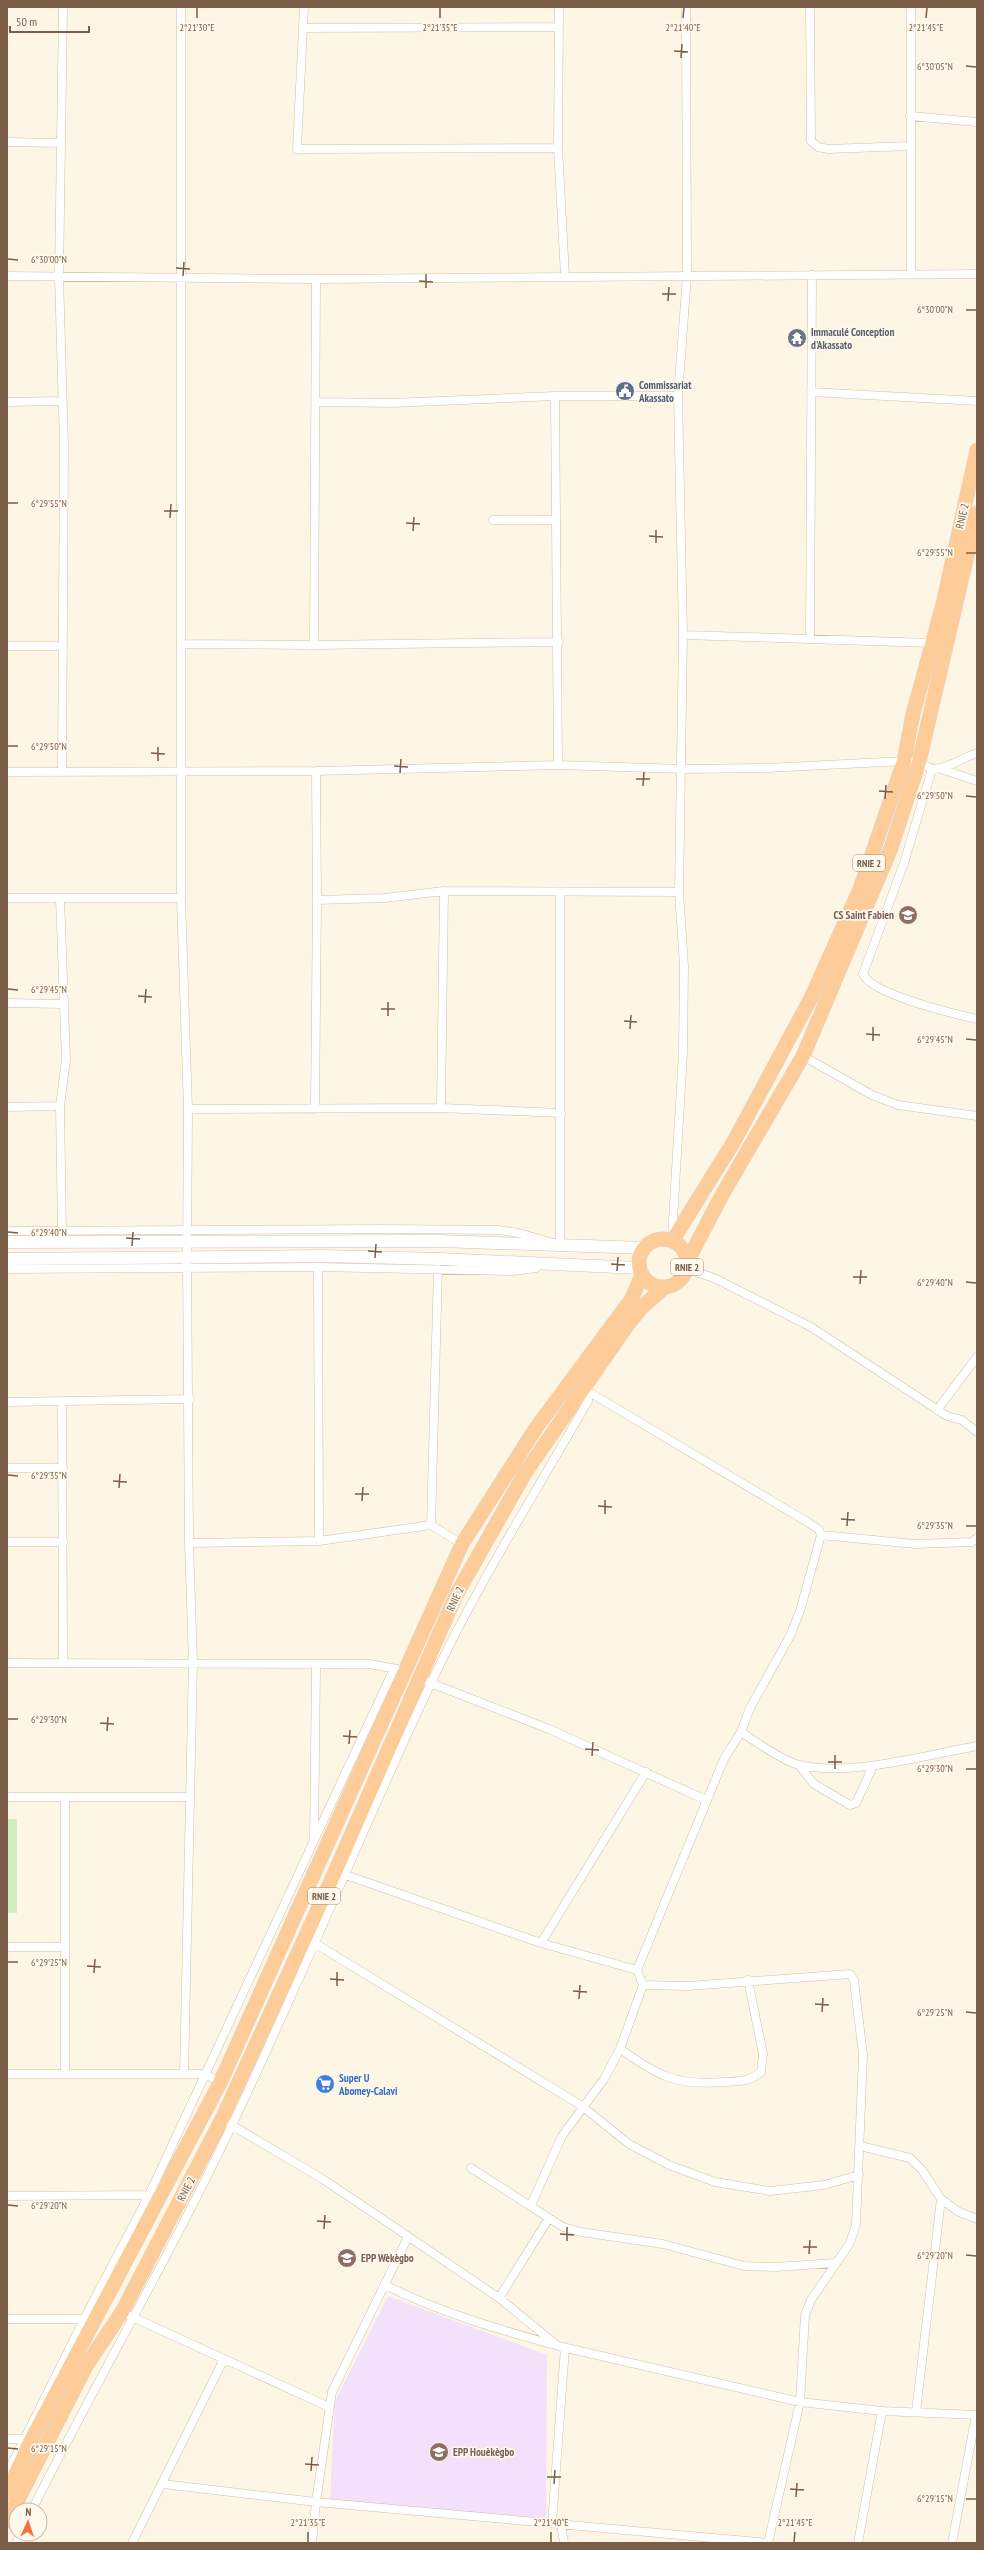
<svg xmlns="http://www.w3.org/2000/svg" width="984" height="2550" viewBox="0 0 984 2550" font-family="'PT Sans Narrow',sans-serif">
  <style>
    .education { fill: #f3e1fb }
    .park { fill: #d1eec1 }
    .lines { fill: none; stroke-linecap: round; stroke-linejoin: round }
    .minor-casing { stroke: #d1bea9; stroke-width: 9 }
    .secondary-casing { stroke: #d7c0a9; stroke-width: 13 }
    .trunk-casing { stroke: #dcd5cf; stroke-width: 15 }
    .minor { stroke: #fff; stroke-width: 8 }
    .secondary { stroke: #fff; stroke-width: 12 }
    .trunk { stroke: #fecc98; stroke-width: 14 }
    .ticks { fill: none; stroke: #7a5c47; stroke-width: 1.5 }
    .labels { text-anchor: middle; stroke-width: 3.5; stroke-linejoin: round; paint-order: stroke }
    .shield { fill: #fff9ed; stroke: #a28b79; stroke-width: 1 }
    .shield-label { font-size: 10px; font-weight: bold; fill: #7a5c47 }
    .worship-label { font-size: 11px; font-weight: bold; fill: #5b616d; stroke: #fff9ed; text-anchor: start }
    .service-label { font-size: 11px; font-weight: bold; fill: #4e5e75; stroke: #fff9ed; text-anchor: start }
    .street-label { font-size: 11px; fill: #7a5c47; stroke: #fff9ed }
    .education-label { font-size: 11px; font-weight: bold; fill: #785e54; stroke: #fff9ed; text-anchor: start }
    .shop-label { font-size: 11px; font-weight: bold; fill: #366cbe; stroke: #fff9ed; text-anchor: start }
    .ticks-label { font-size: 10px; text-anchor: middle; fill: #7a5c47; stroke: #fff9ed; stroke-width: 3.5; stroke-linejoin: round; paint-order: stroke }
  </style>
  <rect width="100%" height="100%" fill="#fef6e5"/>
  <path class="education" d="M 388,2296 L 547,2355 L 546,2519 L 330,2502 L 335,2401 Z"/>
  <path class="park" d="M 7,1819 L 17,1819 L 17,1913 L 7,1913 Z"/>
  <g class="lines">
    <g class="minor-casing">
      <path id="minor" d="M 181,7 L 181,898 L 188,1109 L 187,1257 L 189,1543 L 193,1662 L 184,2074
        M 304,7 L 297,149 L 558,148
        M 559,7 L 558,148 L 565,276
        M 810,7 L 811,141 L 818,147 L 828,149 L 910,146
        M 911,7 L 911,274
        M 303,28 L 559,27
        M 910,116 L 977,122
        M 7,142 L 60,143
        M 7,276 L 316,279 L 977,274
        M 811,392 L 977,401
        M 555,396 L 558,765
        M 7,402 L 62,401
        M 317,402 L 392,403 L 555,396 L 678,396
        M 493,520 L 556,520
        M 683,635 L 932,643
        M 810,639 L 812,275
        M 181,644 L 314,645 L 559,642
        M 314,645 L 316,279
        M 7,646 L 63,646
        M 932,769 C 947,769 962,758 977,753
        M 941,769 L 977,781
        M 7,772 L 316,771 L 558,765 L 683,769 L 767,768 L 904,761 L 919,762 L 932,769 L 904,863 L 863,974 C 871,994 954,1014 977,1019
        M 62,772 L 64,446 L 59,277 L 63,7
        M 7,898 L 181,898
        M 60,898 L 66,1060 L 60,1106 L 62,1236
        M 317,900 L 384,898 L 444,891 L 679,892
        M 7,1003 L 64,1004
        M 803,1056 L 872,1095 L 898,1105 L 977,1116
        M 7,1107 L 60,1106
        M 441,1108 L 444,891
        M 188,1109 L 441,1108 L 561,1113
        M 315,1109 L 317,900 L 316,771
        M 7,1231 L 383,1229 L 498,1230 L 519,1233 L 560,1245 L 560,892
        M 672,1237 L 683,1053 L 684,966 L 679,892 L 683,635 L 678,396 L 687,275 L 686,7
        M 318,1267 L 319,1541
        M 7,1269 L 318,1267 L 512,1271 L 536,1268
        M 687,1269 L 714,1278 L 811,1327 L 947,1416 L 962,1420 L 977,1432
        M 589,1392 L 809,1523 L 819,1530 L 821,1535 L 800,1611 L 790,1636 L 750,1708 L 741,1732 L 724,1759 L 637,1970
        M 7,1402 L 190,1399
        M 62,1402 L 63,1662
        M 937,1410 L 977,1357
        M 7,1468 L 63,1468
        M 431,1525 L 438,1269
        M 821,1535 L 915,1544 L 972,1542 L 977,1538
        M 7,1542 L 63,1542
        M 189,1543 L 319,1541 L 431,1525 L 462,1544
        M 7,1663 L 369,1664 L 397,1669
        M 428,1682 L 549,1729 L 706,1800
        M 741,1732 C 756,1742 780,1759 796,1764 C 847,1778 926,1755 977,1746
        M 799,1765 L 814,1784 L 850,1805 L 856,1803 L 873,1766
        M 7,1797 L 190,1797
        M 314,1841 L 316,1666
        M 340,1873 L 541,1943 L 637,1970 L 643,1985 L 620,2049 L 604,2079 L 562,2136 L 531,2205
        M 541,1943 L 646,1772
        M 316,1944 L 582,2106 L 629,2144 L 669,2165 L 715,2182 L 770,2191 L 824,2185 L 859,2175
        M 7,1947 L 65,1947
        M 643,1985 L 688,1986 L 850,1974 L 854,1980 L 863,2055 L 856,2224 L 850,2243 L 811,2300 L 805,2315 L 800,2402 L 768,2543
        M 620,2049 C 660,2076 675,2086 724,2082 C 740,2081 748,2082 761,2072 L 763,2054 L 748,1980
        M 7,2074 L 206,2074 L 220,2083
        M 65,2074 L 65,1797
        M 228,2123 L 321,2178 L 378,2216 L 499,2298 L 558,2346 L 800,2402 L 882,2411 L 977,2415
        M 860,2146 L 910,2158 L 922,2170 L 941,2199 L 959,2212 L 977,2219
        M 471,2168 L 563,2227 L 581,2232 L 663,2244 L 744,2266 L 775,2267 L 835,2263
        M 7,2196 L 149,2195
        M 385,2285 C 439,2312 497,2329 555,2345
        M 499,2298 L 549,2218
        M 130,2316 L 329,2407
        M 7,2319 L 88,2319
        M 916,2412 L 941,2199
        M 27,2434 L 84,2319 L 149,2195 L 393,1671 L 397,1669 L 405,1672
        M 7,2439 L 25,2439 L 30,2441
        M 7,2473 L 22,2444
        M 163,2484 L 316,2502 L 768,2543
        M 32,2510 C 97,2380 171,2254 233,2123 C 302,1978 362,1830 430,1685 C 476,1587 534,1495 588,1401 L 589,1392 L 587,1383
        M 552,2523 L 565,2348
        M 561,2524 L 564,2543
        M 16,2543 L 20,2534
        M 132,2543 L 224,2359
        M 312,2543 L 316,2502 L 332,2392 L 408,2237
        M 858,2543 L 882,2411
        M 952,2543 L 976,2415"/>
    </g>
    <g class="secondary-casing">
      <path id="secondary" d="M 7,1242 L 439,1241 L 645,1248
        M 7,1259 L 322,1256 L 440,1259 L 640,1268"/>
    </g>
    <g class="trunk-casing">
      <path id="trunk" d="M639 1263a24 24 0 1 1 48 0a24 24 0 1 1-48 0Z
        M 672,1241 L 733,1143 L 811,998 L 860,889 L 904,761 L 913,714 L 943,604 L 977,450
        M 687,1262 L 722,1195 L 803,1056 L 891,848 L 919,762 L 977,513
        M 7,2493 L 30,2442 L 220,2083 L 462,1544 L 536,1428 L 631,1300 L 642,1275
        M 7,2521 L 86,2366 L 122,2312 L 222,2119 L 335,1872 L 456,1595 L 525,1473 L 626,1327 L 642,1307 L 665,1287"/>
    </g>
    <use href="#minor" class="minor"/>
    <use href="#secondary" class="secondary"/>
    <use href="#trunk" class="trunk"/>
  </g>
  <path class="ticks" d="M 197,18 L 197,8M 440,18 L 440,8M 683,18 L 684,8M 926,18 L 927,8M 674,51 L 688,52M 681,58 L 682,44M 966,66 L 976,67M 8,259 L 18,260M 176,268 L 190,269M 183,276 L 184,262M 419,281 L 433,282M 426,288 L 426,274M 662,294 L 676,294M 668,301 L 669,287M 966,310 L 976,310M 8,503 L 18,503M 164,511 L 178,511M 170,518 L 171,504M 406,523 L 420,524M 413,531 L 414,517M 649,536 L 663,537M 656,543 L 656,530M 966,553 L 976,553M 8,746 L 18,746M 151,753 L 165,754M 158,761 L 158,747M 394,766 L 408,767M 400,773 L 401,759M 636,779 L 650,779M 643,786 L 644,772M 879,791 L 893,792M 966,796 L 976,797M 885,799 L 886,785M 8,989 L 18,990M 138,996 L 152,997M 145,1003 L 146,989M 381,1009 L 395,1009M 388,1016 L 388,1002M 624,1021 L 637,1022M 630,1029 L 631,1015M 866,1034 L 880,1035M 966,1039 L 976,1040M 873,1041 L 873,1027M 8,1232 L 18,1233M 126,1238 L 140,1239M 132,1246 L 133,1232M 368,1251 L 382,1252M 375,1258 L 376,1244M 611,1264 L 625,1265M 617,1271 L 618,1257M 853,1277 L 867,1277M 966,1282 L 976,1283M 860,1284 L 861,1270M 8,1475 L 18,1476M 113,1481 L 127,1482M 119,1488 L 120,1474M 355,1494 L 369,1494M 362,1501 L 363,1487M 598,1506 L 612,1507M 605,1514 L 605,1500M 841,1519 L 855,1520M 847,1526 L 848,1512M 966,1526 L 976,1526M 8,1719 L 18,1719M 100,1723 L 114,1724M 107,1731 L 108,1717M 343,1736 L 357,1737M 349,1744 L 350,1730M 585,1749 L 599,1750M 592,1756 L 593,1742M 828,1762 L 842,1762M 835,1769 L 835,1755M 966,1769 L 976,1769M 8,1962 L 18,1962M 87,1966 L 101,1967M 94,1973 L 95,1959M 330,1979 L 344,1980M 337,1986 L 337,1972M 573,1991 L 587,1992M 579,1999 L 580,1985M 815,2004 L 829,2005M 822,2012 L 823,1998M 966,2012 L 976,2013M 8,2205 L 18,2206M 317,2221 L 331,2222M 324,2229 L 325,2215M 560,2234 L 574,2235M 567,2241 L 567,2227M 803,2247 L 817,2247M 809,2254 L 810,2240M 966,2255 L 976,2256M 8,2448 L 18,2449M 305,2464 L 319,2465M 311,2471 L 312,2457M 547,2477 L 561,2477M 554,2484 L 555,2470M 790,2489 L 804,2490M 796,2497 L 797,2483M 966,2499 L 976,2499M 308,2542 L 308,2532M 551,2542 L 551,2532M 794,2542 L 795,2532"/>
  <defs>
    <g id="temple-disc" transform="scale(1)"><circle r="9.5" fill="#6b7280" stroke="#fff9ed"/><path d="M0-6L5-2H3V0L6.5 2.5H4V6H1.5V3h-3V6H-4V2.5H-6.5L-3 0V-2H-5Z" fill="#fff"/></g>
    <g id="civic-disc" transform="scale(1)"><circle r="9.5" fill="#5c6f8a" stroke="#fff9ed"/><path d="M-.6-6.5H3V-4.5H.6V-3L4-1V1h2V6H-6V1h2V-1L-.6-3ZM-1.2 2.5V6h2.4V2.5Z" fill="#fff"/></g>
    <g id="school-disc" transform="scale(1)"><circle r="9.5" fill="#8d6e63" stroke="#fff9ed"/><path d="M0-5L7-2L0 1L-7-2ZM-4 1L0 2.5L4 1V4Q0 6-4 4Z" fill="#fff"/></g>
    <g id="supermarket-disc" transform="scale(1)"><circle r="9.5" fill="#3f7fe0" stroke="#fff9ed"/><path d="M-6-5.5h2.5l.6 2H6L4.5 2H-2.5L-4.4-4H-6ZM-1.5 3.2a1.3 1.3 0 1 0 .1 0ZM3 3.2a1.3 1.3 0 1 0 .1 0Z" fill="#fff"/></g>
  </defs>
  <g fill-rule="evenodd">
    <use href="#temple-disc" x="797" y="338"/>
    <use href="#civic-disc" x="625" y="391"/>
    <use href="#school-disc" x="908" y="915"/>
    <use href="#supermarket-disc" x="325" y="2084"/>
    <use href="#school-disc" x="347" y="2258"/>
    <use href="#school-disc" x="439" y="2452"/>
  </g>
  <g class="labels">
    <g class="shield">
      <rect x="853" y="855" width="32" height="16" rx="3"/>
      <rect x="671" y="1259" width="32" height="16" rx="3"/>
      <rect x="308" y="1888" width="32" height="16" rx="3"/>
    </g>
    <g class="shield-label">
      <text x="869" y="867">RNIE 2</text>
      <text x="687" y="1271">RNIE 2</text>
      <text x="324" y="1900">RNIE 2</text>
    </g>
    <g class="worship-label">
      <text x="811" y="336">Immaculé Conception<tspan x="811" dy="13">d'Akassato</tspan></text>
    </g>
    <g class="service-label">
      <text x="639" y="389">Commissariat<tspan x="639" dy="13">Akassato</tspan></text>
    </g>
    <g class="street-label">
      <text transform="translate(962 516) rotate(-77)" y="4">RNIE 2</text>
      <text transform="translate(455 1599) rotate(-65)" y="4">RNIE 2</text>
      <text transform="translate(186 2189) rotate(-63)" y="4">RNIE 2</text>
    </g>
    <g class="education-label">
      <text x="894" y="919" text-anchor="end">CS Saint Fabien</text>
      <text x="361" y="2262">EPP Wèkègbo</text>
      <text x="453" y="2456">EPP Houèkègbo</text>
    </g>
    <g class="shop-label">
      <text x="339" y="2082">Super U<tspan x="339" dy="13">Abomey-Calavi</tspan></text>
    </g>
  </g>
  <g class="ticks-label">
    <text x="197" y="31">2°21'30"E</text>
    <text x="440" y="31">2°21'35"E</text>
    <text x="683" y="31">2°21'40"E</text>
    <text x="926" y="31">2°21'45"E</text>
    <text x="935" y="70">6°30'05"N</text>
    <text x="49" y="263">6°30'00"N</text>
    <text x="935" y="313">6°30'00"N</text>
    <text x="49" y="507">6°29'55"N</text>
    <text x="935" y="556">6°29'55"N</text>
    <text x="49" y="750">6°29'50"N</text>
    <text x="935" y="799">6°29'50"N</text>
    <text x="49" y="993">6°29'45"N</text>
    <text x="935" y="1043">6°29'45"N</text>
    <text x="49" y="1236">6°29'40"N</text>
    <text x="935" y="1286">6°29'40"N</text>
    <text x="49" y="1479">6°29'35"N</text>
    <text x="935" y="1529">6°29'35"N</text>
    <text x="49" y="1723">6°29'30"N</text>
    <text x="935" y="1772">6°29'30"N</text>
    <text x="49" y="1966">6°29'25"N</text>
    <text x="935" y="2016">6°29'25"N</text>
    <text x="49" y="2209">6°29'20"N</text>
    <text x="935" y="2259">6°29'20"N</text>
    <text x="49" y="2452">6°29'15"N</text>
    <text x="935" y="2502">6°29'15"N</text>
    <text x="308" y="2526">2°21'35"E</text>
    <text x="551" y="2526">2°21'40"E</text>
    <text x="795" y="2526">2°21'45"E</text>
  </g>
  <rect width="984" height="2550" fill="none" stroke="#7a5c47" stroke-width="16"/>
  <g transform="translate(28 2522) rotate(3)"><circle r="19" fill="#fff9ed" stroke="#cabaab"/>
  <path d="M0-3L7 15L0 10L-7 15Z" fill="#f3723f"/>
  <text y="-6" font-size="11" font-weight="bold" text-anchor="middle" fill="#7a5c47">N</text>
  </g>
  <path d="M10 26v6h79v-6" fill="none" stroke="#7a5c47" stroke-width="2"/>
  <text x="16" y="26" font-size="12" fill="#7a5c47" stroke="#fff9ed" stroke-width="3" paint-order="stroke">50 m</text>
</svg>
